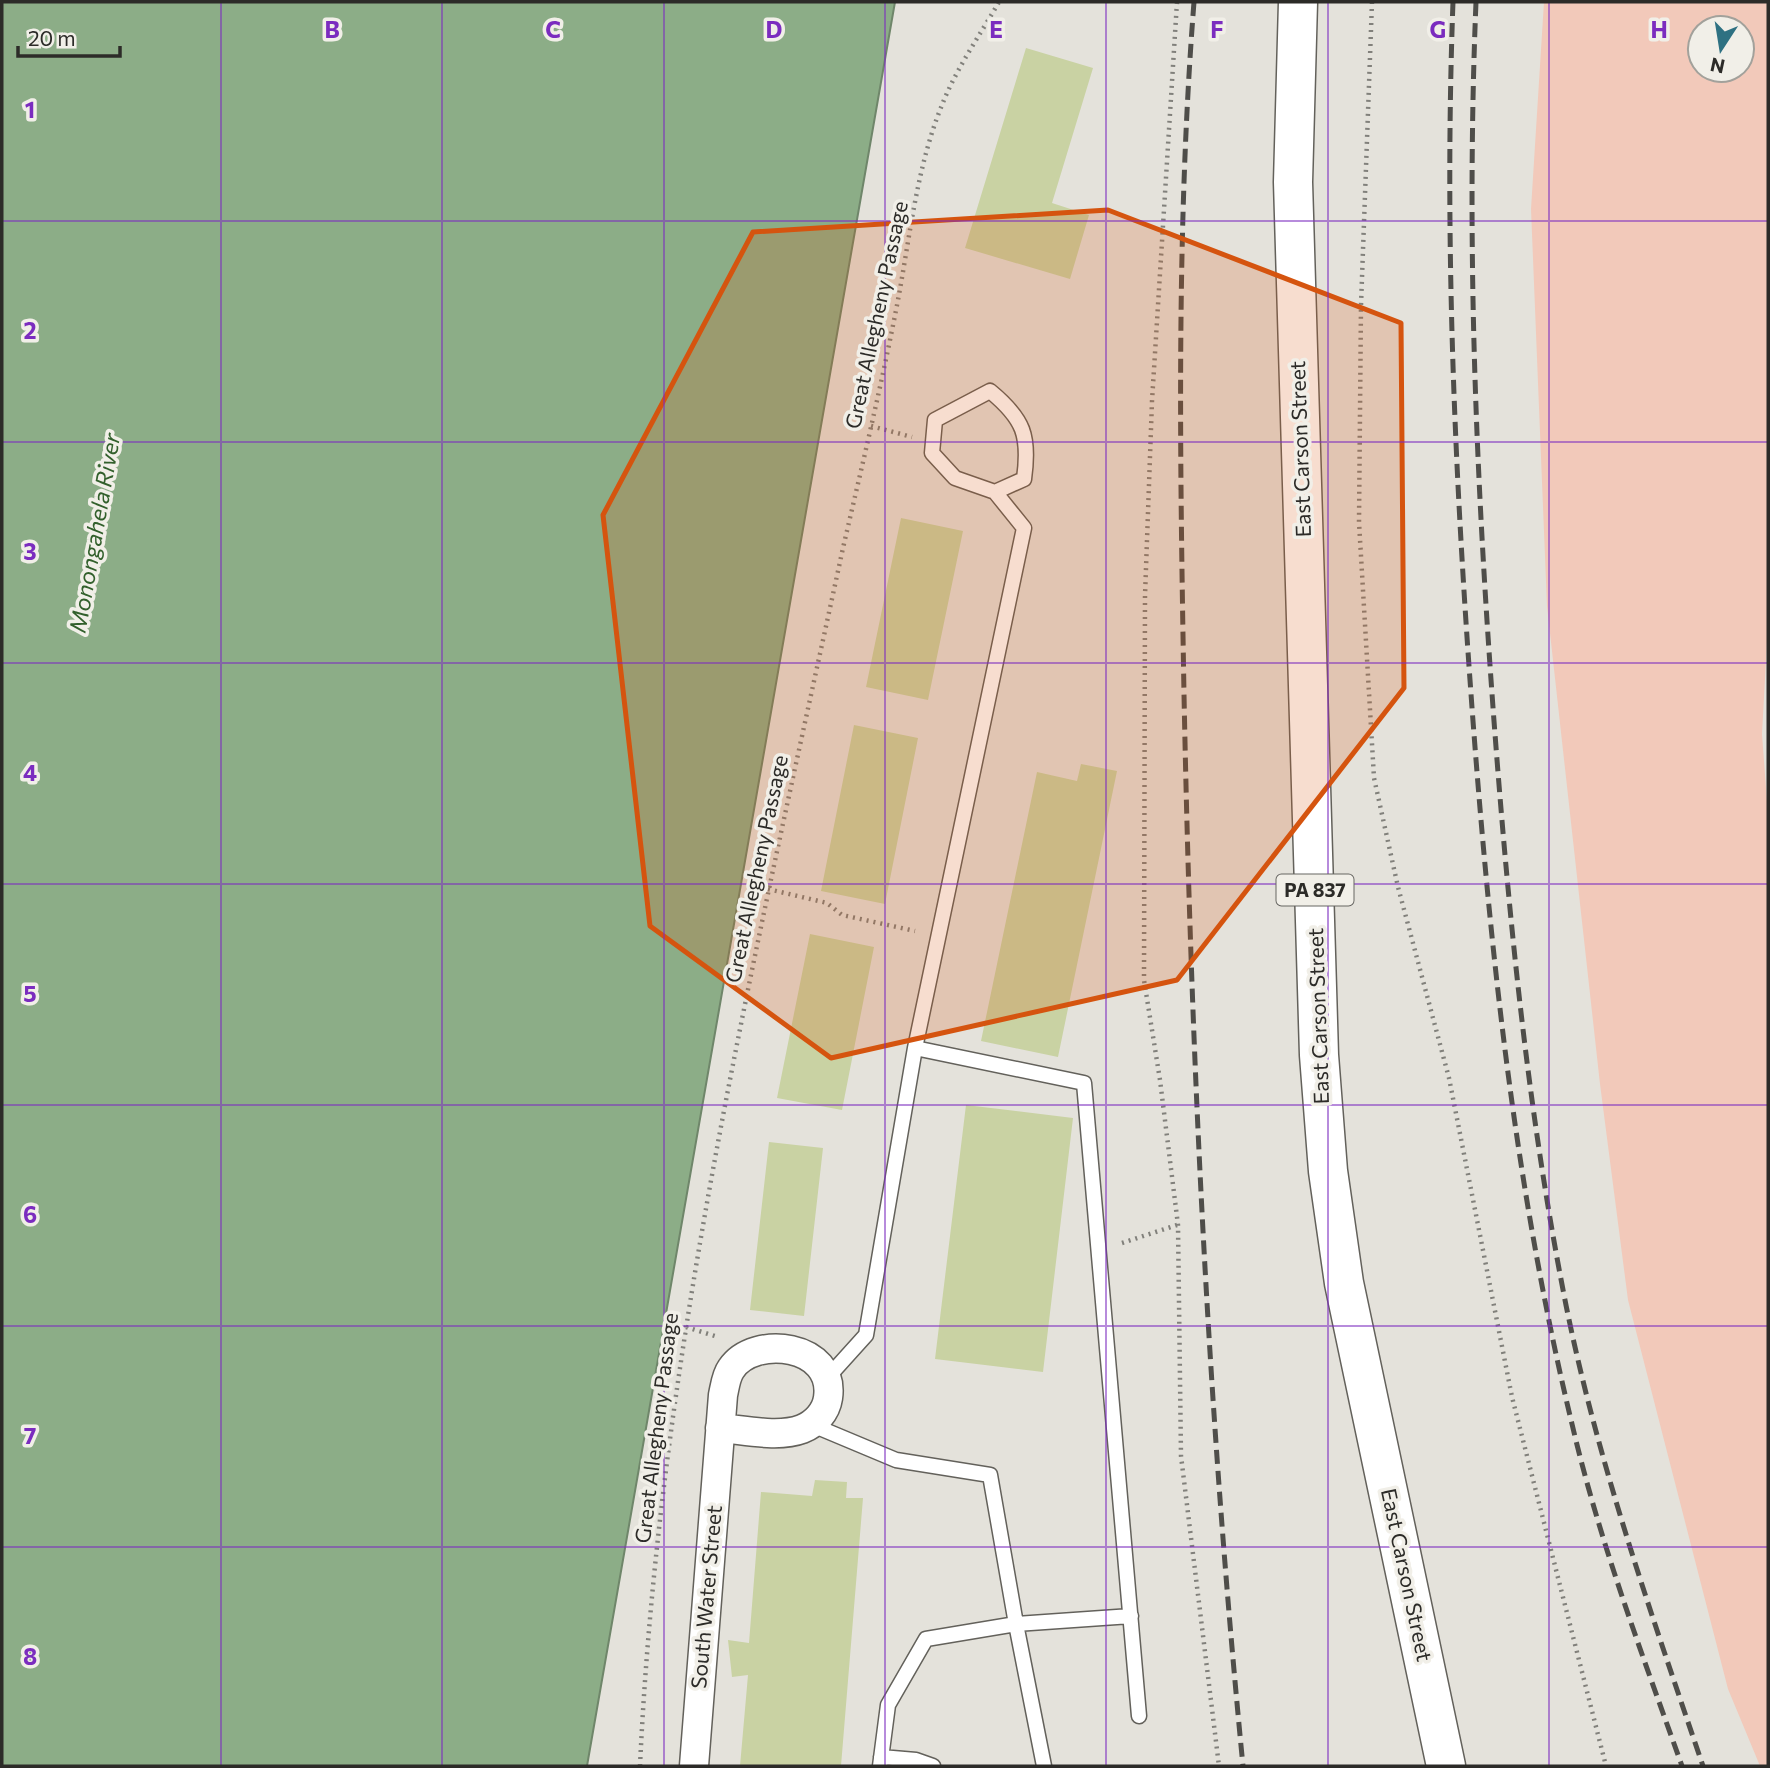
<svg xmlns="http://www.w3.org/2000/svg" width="1770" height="1768" viewBox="0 0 1770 1768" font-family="Commissioner,sans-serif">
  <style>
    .green { fill: #f2c9ba; fill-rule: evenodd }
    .water { fill: #8cad87; stroke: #6f866a; stroke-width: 2 }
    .building { fill: #c9d2a3 }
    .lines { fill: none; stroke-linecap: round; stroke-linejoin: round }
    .service-casing { stroke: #63615b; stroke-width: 17 }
    .minor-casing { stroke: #63615b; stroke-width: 31 }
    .primary-casing { stroke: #63615b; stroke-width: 41 }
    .path { stroke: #81807b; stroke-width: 4.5; stroke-dasharray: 2 5; stroke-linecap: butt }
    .service { stroke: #fff; stroke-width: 14 }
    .minor { stroke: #fff; stroke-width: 28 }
    .primary { stroke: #fff; stroke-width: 38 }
    .rail { stroke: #4f4e4a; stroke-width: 5; stroke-dasharray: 14 7; stroke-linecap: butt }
    .marked { fill: #d5540f; fill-opacity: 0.2; stroke: #d5540f; stroke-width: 5; stroke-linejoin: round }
    .grid { fill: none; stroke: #7b2cbf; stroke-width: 2; stroke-opacity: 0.55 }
    .labels { text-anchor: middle; stroke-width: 7; stroke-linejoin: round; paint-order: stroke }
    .shield { fill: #f1efe8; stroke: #676662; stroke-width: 2 }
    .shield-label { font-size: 19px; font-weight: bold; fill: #2c2b28 }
    .street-label { font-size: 21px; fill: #2c2b28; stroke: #f1efe8 }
    .water-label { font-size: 23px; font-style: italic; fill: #32602c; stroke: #f1efe8 }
    .grid-label { font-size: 23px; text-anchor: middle; font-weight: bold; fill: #7b2cbf; stroke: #f1efe8; stroke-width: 7; stroke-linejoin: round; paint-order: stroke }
  </style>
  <rect width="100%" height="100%" fill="#e4e2db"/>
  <path class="green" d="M 1544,2 L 1768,2 L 1768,623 L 1762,734 L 1768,815 L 1768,1766 L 1760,1766 L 1728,1689 L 1628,1300 L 1600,1084 L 1547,606 L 1531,209 ZM 1700,28 L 1742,28 L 1742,70 L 1700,70 Z"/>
  <path class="water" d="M 2,2 L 895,2 L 587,1766 L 2,1766 Z"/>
  <path class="building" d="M 1026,48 L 1093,68 L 1052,203 L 1089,215 L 1070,279 L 965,248 Z
    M 901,518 L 963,531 L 928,700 L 866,687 Z
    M 854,725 L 918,738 L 885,904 L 821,891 Z
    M 1081,764 L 1117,771 L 1058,1057 L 981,1041 L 1037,772 L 1077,781 Z
    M 810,934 L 874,947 L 842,1110 L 777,1098 Z
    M 966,1105 L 1073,1118 L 1043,1372 L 935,1359 Z
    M 769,1142 L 823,1148 L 804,1316 L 750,1310 Z
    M 815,1480 L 847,1482 L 846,1498 L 863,1498 L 841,1766 L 740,1766 L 748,1675 L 732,1677 L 728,1640 L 749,1643 L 761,1492 L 812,1496 Z"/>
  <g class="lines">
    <g class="service-casing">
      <path id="service" d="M 915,1048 L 1084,1083 L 1139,1716
        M 829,1376 L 866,1335 L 915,1048 L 1024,528 L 995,492 L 955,478 L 932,453 L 935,420 L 990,391 C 1024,419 1030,436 1024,479 L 995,492
        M 810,1424 L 896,1460 L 990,1475 L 1016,1624 L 926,1639 L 888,1705 L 880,1766
        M 881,1757 L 916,1760 L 933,1766
        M 1044,1766 L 1016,1624 L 1131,1616"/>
    </g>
    <g class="minor-casing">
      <path id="minor" d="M 694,1766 L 723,1395 C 725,1386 726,1376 731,1369 C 754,1334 836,1344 828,1398 C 826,1412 815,1424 802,1429 C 778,1438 745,1430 720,1428"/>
    </g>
    <g class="primary-casing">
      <path id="primary" d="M 1298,2 L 1293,182 L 1319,1055 L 1328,1171 L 1344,1283 L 1446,1766"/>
    </g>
    <path class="path" d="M 1177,2 L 1152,401 L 1145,596 L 1144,980 L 1160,1080 L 1178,1225 L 1181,1456 L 1219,1766
      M 1372,2 L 1361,305 L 1359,522 L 1374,778 L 1398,887 L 1449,1078 L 1512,1397 L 1606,1766
      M 871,426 L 912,437
      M 768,889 L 827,903 L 842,915 L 915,931
      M 1122,1243 L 1177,1225
      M 686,1327 L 718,1337
      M 640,1766 C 659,1353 756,951 843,548 C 862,466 882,383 898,300 C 910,236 917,166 942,105 C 956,69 980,35 999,2"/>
    <use href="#service" class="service"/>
    <use href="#minor" class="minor"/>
    <use href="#primary" class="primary"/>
    <path class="rail" d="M 1194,2 C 1176,232 1180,463 1184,694 C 1191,1052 1208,1410 1243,1766
      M 1453,2 C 1444,242 1455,481 1473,721 C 1491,958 1516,1193 1572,1424 C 1599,1540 1642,1654 1682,1766
      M 1476,2 C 1466,244 1476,479 1494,721 C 1509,918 1528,1116 1567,1310 C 1599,1466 1652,1616 1703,1766"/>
  </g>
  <path class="marked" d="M 1108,210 L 1401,323 L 1404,688 L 1177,980 L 831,1058 L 650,926 L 603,515 L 753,232 Z"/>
  <path class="grid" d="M 221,2 L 221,1766M 442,2 L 442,1766M 664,2 L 664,1766M 885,2 L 885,1766M 1106,2 L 1106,1766M 1328,2 L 1328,1766M 1549,2 L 1549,1766M 2,221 L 1768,221M 2,442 L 1768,442M 2,663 L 1768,663M 2,884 L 1768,884M 2,1105 L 1768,1105M 2,1326 L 1768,1326M 2,1547 L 1768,1547"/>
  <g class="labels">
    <rect class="shield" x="1276.5" y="874.5" width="77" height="31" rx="5"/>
    <g class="shield-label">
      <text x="1315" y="897">PA 837</text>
    </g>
    <g class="street-label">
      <text transform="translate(877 315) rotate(-78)" y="7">Great Allegheny Passage</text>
      <text transform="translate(1301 449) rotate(-92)" y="7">East Carson Street</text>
      <text transform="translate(757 869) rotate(-78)" y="7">Great Allegheny Passage</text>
      <text transform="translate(1319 1016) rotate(-92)" y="7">East Carson Street</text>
      <text transform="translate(657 1428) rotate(-83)" y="7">Great Allegheny Passage</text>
      <text transform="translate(1406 1575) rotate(78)" y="7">East Carson Street</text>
      <text transform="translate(707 1597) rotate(-85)" y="7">South Water Street</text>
    </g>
    <g class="water-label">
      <text transform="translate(95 533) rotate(-80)" y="8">Monongahela River</text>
    </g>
  </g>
  <g class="grid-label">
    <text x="332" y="38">B</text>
    <text x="553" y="38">C</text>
    <text x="774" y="38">D</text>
    <text x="996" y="38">E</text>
    <text x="1217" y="38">F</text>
    <text x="1438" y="38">G</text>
    <text x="1659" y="38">H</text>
    <text x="30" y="118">1</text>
    <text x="30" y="339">2</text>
    <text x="30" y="560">3</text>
    <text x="30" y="781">4</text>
    <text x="30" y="1002">5</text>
    <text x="30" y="1223">6</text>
    <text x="30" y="1444">7</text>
    <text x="30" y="1665">8</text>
  </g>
  <rect width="1770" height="1768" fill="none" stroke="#2c2b28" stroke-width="7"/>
  <g transform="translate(1721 49) rotate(192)"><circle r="33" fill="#f1efe8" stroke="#a2a19b" stroke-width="2"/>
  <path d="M0-5L12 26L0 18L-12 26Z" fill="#2e7182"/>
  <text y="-10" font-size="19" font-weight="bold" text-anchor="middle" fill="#2c2b28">N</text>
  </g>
  <path d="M18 46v10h102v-10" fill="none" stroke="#2c2b28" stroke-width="3.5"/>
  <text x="28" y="46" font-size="21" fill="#2c2b28" stroke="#f1efe8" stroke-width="5" paint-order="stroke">20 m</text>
</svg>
